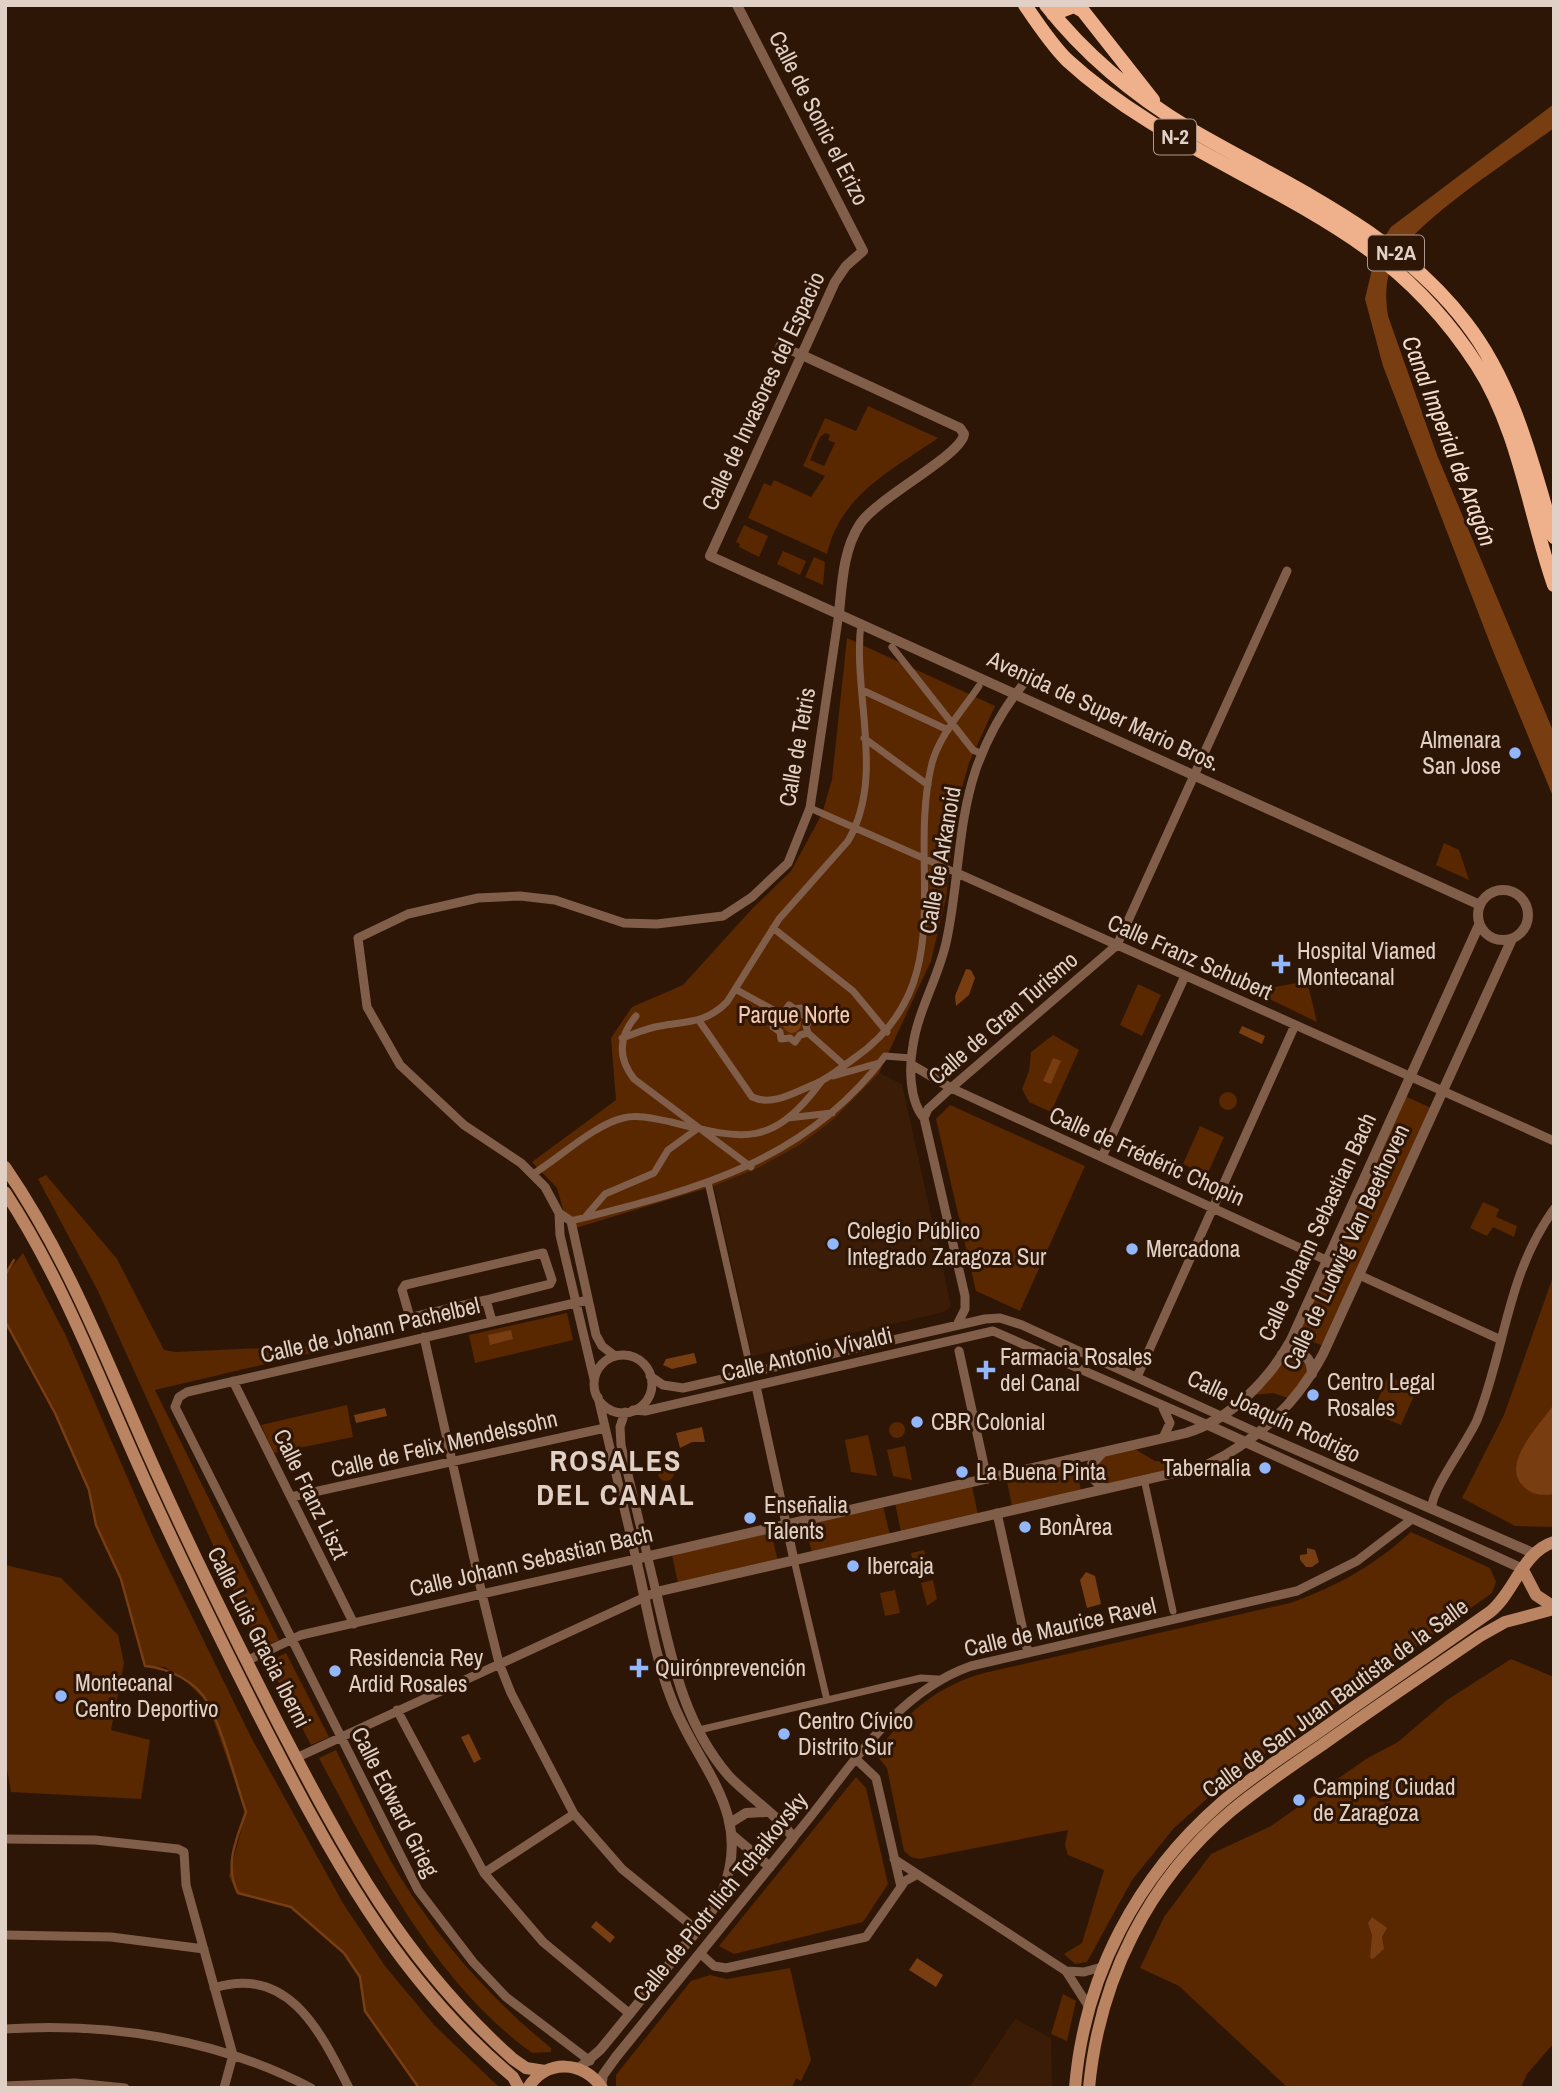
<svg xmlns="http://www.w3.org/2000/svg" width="1559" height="2093" viewBox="0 0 1559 2093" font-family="'Archivo Narrow',sans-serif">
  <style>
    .built { fill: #3b1d07 }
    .green { fill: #592700; fill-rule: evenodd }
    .water { fill: #783d11 }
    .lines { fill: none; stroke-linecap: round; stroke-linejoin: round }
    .stream { stroke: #783d11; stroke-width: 2.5 }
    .pedestrian { stroke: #815e49; stroke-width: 7 }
    .minor { stroke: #815e49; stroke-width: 9 }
    .tertiary { stroke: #815e49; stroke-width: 10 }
    .secondary { stroke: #ba8361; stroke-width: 12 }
    .trunk { stroke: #efb18b; stroke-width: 14 }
    .poi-dot { fill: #92b7fd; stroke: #2e1606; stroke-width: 2.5 }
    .labels { text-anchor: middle; stroke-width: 6; stroke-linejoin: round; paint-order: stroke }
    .shield { fill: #2e1606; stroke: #ab988c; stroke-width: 2 }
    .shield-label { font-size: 21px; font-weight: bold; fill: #e1d0c6 }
    .street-label { font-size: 23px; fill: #e1d0c6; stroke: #2e1606 }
    .poi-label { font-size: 23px; fill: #e1d0c6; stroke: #2e1606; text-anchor: start }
    .park-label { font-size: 23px; fill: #f4c9af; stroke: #2e1606 }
    .water-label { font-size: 24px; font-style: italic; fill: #f3ddd0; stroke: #2e1606 }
    .district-label { font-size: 30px; font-weight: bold; letter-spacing: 2px; fill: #e1d0c6; stroke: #2e1606 }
  </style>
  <rect width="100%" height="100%" fill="#2e1606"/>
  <path class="built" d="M 879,1073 L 902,1084 L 951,1306 L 944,1312 L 752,1356 L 714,1186 L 758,1168 L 834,1119 Z
    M 1015,2019 L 1051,2038 L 1052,2088 L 969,2088 Z"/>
  <path class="green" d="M 868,406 L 938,438 C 892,470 840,495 827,554 L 748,518 L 764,483 L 771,486 L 774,480 L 811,497 L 825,476 L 803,466 L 825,418 L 856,431 ZM 825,433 L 830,435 L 828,440 L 835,443 L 824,466 L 810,460 L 820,437 Z
    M 744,525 L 768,536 L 759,557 L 739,547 L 740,544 L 736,542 Z
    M 783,551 L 806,561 L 800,575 L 777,564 Z
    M 814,557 L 825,562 L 823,585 L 805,577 Z
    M 847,638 L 995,706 L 969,763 L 956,809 L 946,898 L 931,961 L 879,1073 L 834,1119 L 801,1144 L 758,1168 L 714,1186 L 569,1230 L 557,1188 L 532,1162 L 616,1100 L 611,1038 L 632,1007 L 683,985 L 751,910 L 791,871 L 822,814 L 832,779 Z
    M 1444,843 L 1459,850 L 1469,880 L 1436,865 Z
    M 1307,981 L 1317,1022 L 1259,994 L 1260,990 Z
    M 1138,984 L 1161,995 L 1142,1036 L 1120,1025 Z
    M 1053,1035 L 1079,1050 L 1051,1112 L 1029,1102 L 1022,1089 L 1029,1071 L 1031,1052 Z
    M1219 1101a9 9 0 1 1 18 0a9 9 0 1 1-18 0Z
    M 1405,1096 L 1431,1108 L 1323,1346 L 1297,1335 Z
    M 950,1105 L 1085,1166 L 1020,1311 L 976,1291 L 936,1119 Z
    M 1200,1126 L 1224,1137 L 1207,1175 L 1183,1164 Z
    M 46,1175 L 117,1259 L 164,1350 L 175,1352 L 350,1344 L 155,1390 L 279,1640 L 260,1649 L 98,1291 L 38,1179 Z
    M 1483,1202 L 1499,1209 L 1496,1217 L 1517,1226 L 1514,1237 L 1493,1227 L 1487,1236 L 1470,1228 Z
    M 23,1253 L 66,1336 L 154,1539 L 251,1737 L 344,1905 L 385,1966 L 434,2025 L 500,2088 L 419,2088 L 365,2011 L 360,1977 L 344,1953 L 291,1907 L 238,1893 L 229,1876 L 246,1812 L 207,1702 L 186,1681 L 165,1667 L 145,1666 L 121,1579 L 96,1525 L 89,1490 L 55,1413 L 5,1321 L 5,1275 Z
    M 1554,1274 L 1554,1527 L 1515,1526 L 1462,1498 L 1504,1415 Z
    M 567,1313 L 573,1340 L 475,1363 L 469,1335 Z
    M 1298,1355 L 1309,1370 L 1291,1399 L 1273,1393 L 1253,1395 L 1285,1357 Z
    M 1388,1376 L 1417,1389 L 1401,1425 L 1372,1413 Z
    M 347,1405 L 353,1437 L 274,1453 L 261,1425 Z
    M889 1430a8 8 0 1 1 16 0a8 8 0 1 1-16 0Z
    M 868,1435 L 877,1476 L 851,1472 L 845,1440 Z
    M 905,1446 L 912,1480 L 893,1476 L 887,1450 Z
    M 1133,1448 L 1155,1461 L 1191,1465 L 1108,1484 L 1097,1476 L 1096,1462 L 1099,1457 Z
    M 1075,1462 L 1081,1491 L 1012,1506 L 1006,1477 Z
    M658 1473a8 8 0 1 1 16 0a8 8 0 1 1-16 0Z
    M 972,1486 L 978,1515 L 901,1532 L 895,1503 Z
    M 883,1506 L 890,1535 L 812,1553 L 805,1524 Z
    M 1411,1532 L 1490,1568 L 1496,1582 L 1492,1593 L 1229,1779 L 1174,1828 L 1132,1880 L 1087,1962 L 1075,1964 L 1064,1954 L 1082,1943 L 1104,1870 L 1068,1855 L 1065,1845 L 1068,1830 L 919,1859 L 911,1857 L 904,1851 L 887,1768 L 875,1753 C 907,1714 934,1687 984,1673 L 1290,1603 C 1336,1587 1375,1565 1411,1532 Z
    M 771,1533 L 778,1561 L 678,1583 L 672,1555 Z
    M 924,1550 L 929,1573 L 916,1576 L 911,1553 Z
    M 5,1565 L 61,1578 L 118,1635 L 124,1663 L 111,1730 L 150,1740 L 141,1799 L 11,1792 L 5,1758 Z
    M 933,1580 L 937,1599 L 927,1606 L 921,1583 Z
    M 895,1590 L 900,1613 L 885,1616 L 880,1593 Z
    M 286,1653 L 329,1737 L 311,1745 L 268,1662 Z
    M 1511,1659 L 1554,1677 L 1554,2043 L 1527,2074 L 1521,2088 L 1288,2088 L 1179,1986 L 1140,1968 L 1164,1917 L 1211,1854 L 1271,1826 L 1366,1759 L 1398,1742 L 1447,1700 Z
    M 336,1750 C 357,1792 375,1835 399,1875 C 440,1942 490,1998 551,2048 L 551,2052 L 532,2053 C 433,1981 375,1863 319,1758 Z
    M 856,1777 L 866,1788 L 888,1884 L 863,1922 L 734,1954 L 719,1946 Z
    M 790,1968 L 811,2060 L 801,2081 L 796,2078 L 792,2088 L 616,2088 L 616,2075 L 691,1981 L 710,1975 L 727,1979 Z
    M 1063,1994 L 1076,2001 L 1067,2041 L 1051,2034 Z"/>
  <path class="water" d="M 1554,104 L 1554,128 C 1515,157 1416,220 1395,259 C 1385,277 1385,296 1388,316 L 1437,455 L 1554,733 L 1554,799 L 1493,651 L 1383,366 L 1365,299 L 1377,248 L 1391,227 Z
    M 966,969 L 971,970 L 975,978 L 969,995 L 956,1006 L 955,996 Z
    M783 1024a9 9 0 1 1 18 0a9 9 0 1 1-18 0Z
    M 1242,1026 L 1265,1036 L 1262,1044 L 1239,1033 Z
    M 1053,1058 L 1061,1061 L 1051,1084 L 1043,1081 Z
    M 511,1330 L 513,1339 L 490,1345 L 488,1335 Z
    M 694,1353 L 697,1363 L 672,1369 L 663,1365 L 666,1359 Z
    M 1554,1404 L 1554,1494 C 1542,1496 1532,1495 1523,1486 C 1500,1463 1541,1424 1554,1404 Z
    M 385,1408 L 387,1416 L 356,1423 L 354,1415 Z
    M 702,1427 L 705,1442 L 692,1442 L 680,1448 L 676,1433 Z
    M 1307,1548 L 1315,1550 L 1319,1562 L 1312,1567 L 1306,1567 L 1300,1560 L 1300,1555 L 1307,1554 Z
    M 1086,1572 L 1095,1576 L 1101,1604 L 1087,1608 L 1080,1580 Z
    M 469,1734 L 481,1759 L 474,1763 L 461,1737 Z
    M 1372,1917 L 1387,1928 L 1382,1937 L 1384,1949 L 1373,1959 L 1370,1958 L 1372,1935 L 1368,1923 Z
    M 596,1921 L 615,1937 L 610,1943 L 591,1927 Z
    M 917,1958 L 943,1975 L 936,1987 L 909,1970 Z"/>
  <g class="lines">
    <path class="stream" d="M 5,1275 L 14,1260
      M 5,1321 L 55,1413 L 89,1490 L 96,1525 L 121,1579 L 145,1666 C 168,1668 196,1681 208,1703 C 224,1733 235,1780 246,1812 C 236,1840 224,1866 238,1893 L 291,1907 L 344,1953 L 360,1977 L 365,2011 L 419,2088"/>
    <path class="pedestrian" d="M 892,647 L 973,750 L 982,754
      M 862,690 L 948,730
      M 864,738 L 928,785
      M 810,808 L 957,873
      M 773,928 L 853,991 L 887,1032
      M 735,989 L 777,1012 L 784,1012 L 789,1005 L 795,1009 L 801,1008 L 803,1015 L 810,1020 L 806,1026 L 808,1033 L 800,1035 L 795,1042 L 790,1038 L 781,1039 L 780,1032 L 773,1027 L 777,1012
      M 636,1016 C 619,1036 617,1057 634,1079 L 751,1167
      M 700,1022 L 752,1097 C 773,1107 797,1091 817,1083 C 831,1077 843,1066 856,1057 C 962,982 906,868 932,763 C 940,734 963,710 979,686
      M 808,1033 L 844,1065
      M 622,1038 C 634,1034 647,1028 660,1026 C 687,1021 705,1024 727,1002 L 779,919 L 848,841 C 886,776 852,694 861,623
      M 833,1076 L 879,1063
      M 788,1118 L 832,1113
      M 533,1174 C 559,1158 594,1125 623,1118 C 638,1114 656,1119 671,1122 C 744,1140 772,1148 821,1082
      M 708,1182 L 751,1372
      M 586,1216 L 605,1194 L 654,1173 L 668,1150 L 697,1129
      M 571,1221 C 694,1190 805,1163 885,1056 L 911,1058
      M 1144,1479 L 1173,1611
      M 794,1560 L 827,1700
      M 699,1730 L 921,1678 L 938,1679"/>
    <path class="minor" d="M 780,346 L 802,355
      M 957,873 L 1554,1141
      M 912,1065 L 951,1088 L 1326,1260
      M 924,1118 L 928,1109 L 951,1088 L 1117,945 L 1287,571
      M 1102,1157 L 1185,976
      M 559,1213 L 571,1221 L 596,1335 L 602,1346 L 615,1356
      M 1359,1275 L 1499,1339
      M 486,1300 L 413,1317 L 409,1314 L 402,1290 L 405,1285 L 543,1253 L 552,1280 L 550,1284 L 486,1300 L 492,1321
      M 588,1300 L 187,1392 L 179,1397 L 175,1407 L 418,1890 L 473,1962 L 506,1997 L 590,2061
      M 957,1325 L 965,1309 L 965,1296 L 924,1118 C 909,1101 909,1066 913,1045 C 918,1011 938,978 946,943 C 959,885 957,825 976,769 C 989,733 1008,700 1033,673
      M 424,1337 L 482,1594 L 499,1663 L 511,1693 L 574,1814 L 622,1869 L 697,1930
      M 959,1351 L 987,1479
      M594 1384a29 29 0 1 1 58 0a29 29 0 1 1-58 0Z
      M 650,1376 L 663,1385 L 683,1388 L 985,1319 L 1000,1318 L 1022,1325 L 1258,1433
      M 1137,1377 L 1295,1025
      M 594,1379 L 560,1235 L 559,1213 L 545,1187 L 521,1163 L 464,1125 L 400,1065 L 367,1007 L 358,938 L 408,914 L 478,898 L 520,896 L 555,900 L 624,923 L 657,924 L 723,916 L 752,897 L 788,863 L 810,808 L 839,613
      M 233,1381 L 354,1624
      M 756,1386 L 794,1560
      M 633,1410 L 645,1411 L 993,1331 L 1206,1424
      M 1163,1438 L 1170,1423 L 1163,1408
      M 291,1497 L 605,1428
      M 1432,1509 C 1429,1493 1468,1441 1477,1420 C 1506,1347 1506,1276 1554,1209
      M 997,1513 L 1028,1653
      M 246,1661 L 301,1635 L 636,1559 L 598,1397
      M 397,1710 L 484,1873 L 543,1942 L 630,2014
      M 296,1758 L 656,1592 L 621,1445 L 620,1427 L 625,1412
      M 857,1760 L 876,1778 L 901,1887
      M 793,1838 C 846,1776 891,1694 971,1666 L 1297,1591 L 1357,1561 L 1412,1519
      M 5,1839 L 95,1840 L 178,1849 L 184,1852 L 186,1885 L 233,2055 L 224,2088
      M 894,1859 L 1066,1971 L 1089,2007
      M 484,1873 L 574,1814
      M 5,1935 L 111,1937 L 204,1949
      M 702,1955 L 714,1966 L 726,1968 L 866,1937 L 905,1881 L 916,1875
      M 1066,1971 L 1084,1972 L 1102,1967
      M 214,1988 C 289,1964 321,2033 349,2088
      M 5,2029 C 109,2022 218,2039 311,2088
      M 5,2086 L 75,2083 L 125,2088"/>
    <path class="tertiary" d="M 737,5 L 863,251 L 846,266 L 835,282 L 710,556 L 1480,905
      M 802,355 L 960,428 L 964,434 C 962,455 878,497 860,524 C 843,550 842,584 839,613
      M1478 915a25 25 0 1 1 50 0a25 25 0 1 1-50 0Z
      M 1282,1354 C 1299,1349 1312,1355 1312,1374
      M 1206,1424 L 1523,1569
      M 1258,1433 L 1533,1553
      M 1102,1453 L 1092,1464 C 1090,1476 1095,1483 1105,1488
      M 730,1823 L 746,1813 L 766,1812
      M 732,1835 L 770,1867
      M 579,2068 L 600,2050 C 626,2019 651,1987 677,1955 C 693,1935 713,1915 723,1890 C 754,1811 696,1766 671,1698 C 654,1654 647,1605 636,1559 L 1186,1433 C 1231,1419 1269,1380 1291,1340 L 1479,925
      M 601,2087 L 603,2075 L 616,2057 L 793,1838 C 784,1820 745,1794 728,1775 C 683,1723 671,1656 656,1592 L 1205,1466 C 1257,1441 1296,1405 1323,1354 L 1512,939"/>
    <path class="secondary" d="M 5,1167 C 67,1257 105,1357 149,1456 C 189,1546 233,1635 278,1723 C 345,1852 403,1961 513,2059 L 526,2068 L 545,2071
      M 5,1192 C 60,1276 95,1368 135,1458 C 174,1546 216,1631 259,1716 C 329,1852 394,1977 513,2077 L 519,2088
      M 1523,1570 L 1536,1595 L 1554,1607
      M 528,2088 C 546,2059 583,2060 602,2088
      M 1075,2088 C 1084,1976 1137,1876 1221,1803 C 1252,1776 1287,1754 1320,1731 C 1376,1691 1433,1652 1490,1612 C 1515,1592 1522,1552 1554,1542
      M 1089,2088 C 1099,1980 1148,1881 1231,1811 C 1260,1787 1291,1766 1322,1745 C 1374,1708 1427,1672 1480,1636 L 1505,1622 L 1554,1609"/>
    <path class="trunk" d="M 1025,5 C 1038,24 1051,44 1067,60 C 1155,141 1272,180 1368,249 C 1412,281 1448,320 1477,365 C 1519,430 1529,513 1554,585
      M 1046,5 C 1086,56 1135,96 1190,129 C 1288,186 1395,230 1466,323 C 1514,385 1532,463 1554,537
      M 1053,14 L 1074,6 L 1083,11 L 1153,100"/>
  </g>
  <g class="poi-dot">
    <circle cx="1515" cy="753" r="7"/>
    <path d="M1277.5 953.5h7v7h7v7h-7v7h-7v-7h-7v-7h7z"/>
    <circle cx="833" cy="1244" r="7"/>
    <circle cx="1132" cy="1249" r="7"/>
    <path d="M982.5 1359.5h7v7h7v7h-7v7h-7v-7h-7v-7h7z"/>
    <circle cx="1313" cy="1395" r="7"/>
    <circle cx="917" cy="1422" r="7"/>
    <circle cx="1265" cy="1468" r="7"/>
    <circle cx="962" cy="1472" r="7"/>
    <circle cx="750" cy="1518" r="7"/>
    <circle cx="1025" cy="1527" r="7"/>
    <circle cx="853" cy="1566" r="7"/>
    <path d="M635.5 1657.5h7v7h7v7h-7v7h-7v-7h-7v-7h7z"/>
    <circle cx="335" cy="1671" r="7"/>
    <circle cx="61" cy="1696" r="7"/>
    <circle cx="784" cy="1734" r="7"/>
    <circle cx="1299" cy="1800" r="7"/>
  </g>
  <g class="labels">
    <g class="shield">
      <rect x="1154" y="119.5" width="42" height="35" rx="5"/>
      <rect x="1368" y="235.5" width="56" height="35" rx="5"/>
    </g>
    <g class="shield-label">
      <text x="1175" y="144">N-2</text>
      <text x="1396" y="260">N-2A</text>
    </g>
    <g class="street-label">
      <text transform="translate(819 118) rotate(63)" y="8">Calle de Sonic el Erizo</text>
      <text transform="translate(763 391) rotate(-65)" y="8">Calle de Invasores del Espacio</text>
      <text transform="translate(1104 711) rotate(25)" y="8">Avenida de Super Mario Bros.</text>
      <text transform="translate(797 747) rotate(-80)" y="8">Calle de Tetris</text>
      <text transform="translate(940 860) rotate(-80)" y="8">Calle de Arkanoid</text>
      <text transform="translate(1190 957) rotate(24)" y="8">Calle Franz Schubert</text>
      <text transform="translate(1003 1018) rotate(-41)" y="8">Calle de Gran Turismo</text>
      <text transform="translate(1147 1156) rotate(24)" y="8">Calle de Frédéric Chopin</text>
      <text transform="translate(1317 1227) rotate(-65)" y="8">Calle Johann Sebastian Bach</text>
      <text transform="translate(1346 1247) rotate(-65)" y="8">Calle de Ludwig Van Beethoven</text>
      <text transform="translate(370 1330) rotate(-13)" y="8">Calle de Johann Pachelbel</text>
      <text transform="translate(807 1354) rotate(-13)" y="8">Calle Antonio Vivaldi</text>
      <text transform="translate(1274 1416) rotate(25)" y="8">Calle Joaquín Rodrigo</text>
      <text transform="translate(444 1444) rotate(-13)" y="8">Calle de Felix Mendelssohn</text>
      <text transform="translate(311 1494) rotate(64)" y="8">Calle Franz Liszt</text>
      <text transform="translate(531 1561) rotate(-13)" y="8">Calle Johann Sebastian Bach</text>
      <text transform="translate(1060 1627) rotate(-13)" y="8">Calle de Maurice Ravel</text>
      <text transform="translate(259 1637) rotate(63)" y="8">Calle Luis Gracia Iberni</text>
      <text transform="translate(1335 1698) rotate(-36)" y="8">Calle de San Juan Bautista de la Salle</text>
      <text transform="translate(395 1802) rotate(63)" y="8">Calle Edward Grieg</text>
      <text transform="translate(720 1897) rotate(-51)" y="8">Calle de Piotr Ilich Tchaikovsky</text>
    </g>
    <g class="poi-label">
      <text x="1501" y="748" text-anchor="end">Almenara<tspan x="1501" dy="26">San Jose</tspan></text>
      <text x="1297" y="959">Hospital Viamed<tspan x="1297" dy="26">Montecanal</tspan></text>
      <text x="847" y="1239">Colegio Público<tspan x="847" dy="26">Integrado Zaragoza Sur</tspan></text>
      <text x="1146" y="1257">Mercadona</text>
      <text x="1000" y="1365">Farmacia Rosales<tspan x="1000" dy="26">del Canal</tspan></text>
      <text x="1327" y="1390">Centro Legal<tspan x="1327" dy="26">Rosales</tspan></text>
      <text x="931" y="1430">CBR Colonial</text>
      <text x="1251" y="1476" text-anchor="end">Tabernalia</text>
      <text x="976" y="1480">La Buena Pinta</text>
      <text x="764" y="1513">Enseñalia<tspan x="764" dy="26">Talents</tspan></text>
      <text x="1039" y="1535">BonÀrea</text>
      <text x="867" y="1574">Ibercaja</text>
      <text x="349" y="1666">Residencia Rey<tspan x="349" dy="26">Ardid Rosales</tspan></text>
      <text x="655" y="1676">Quirónprevención</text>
      <text x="75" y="1691">Montecanal<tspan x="75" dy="26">Centro Deportivo</tspan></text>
      <text x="798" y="1729">Centro Cívico<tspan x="798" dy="26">Distrito Sur</tspan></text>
      <text x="1313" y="1795">Camping Ciudad<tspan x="1313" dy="26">de Zaragoza</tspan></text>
    </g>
    <g class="park-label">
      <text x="794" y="1023">Parque Norte</text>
    </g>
    <g class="water-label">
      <text transform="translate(1449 441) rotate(69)" y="8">Canal Imperial de Aragón</text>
    </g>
    <g class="district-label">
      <text x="616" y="1471">ROSALES<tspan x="616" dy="34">DEL CANAL</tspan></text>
    </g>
  </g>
  <rect width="1559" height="2093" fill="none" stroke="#e1d0c6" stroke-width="14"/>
</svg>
